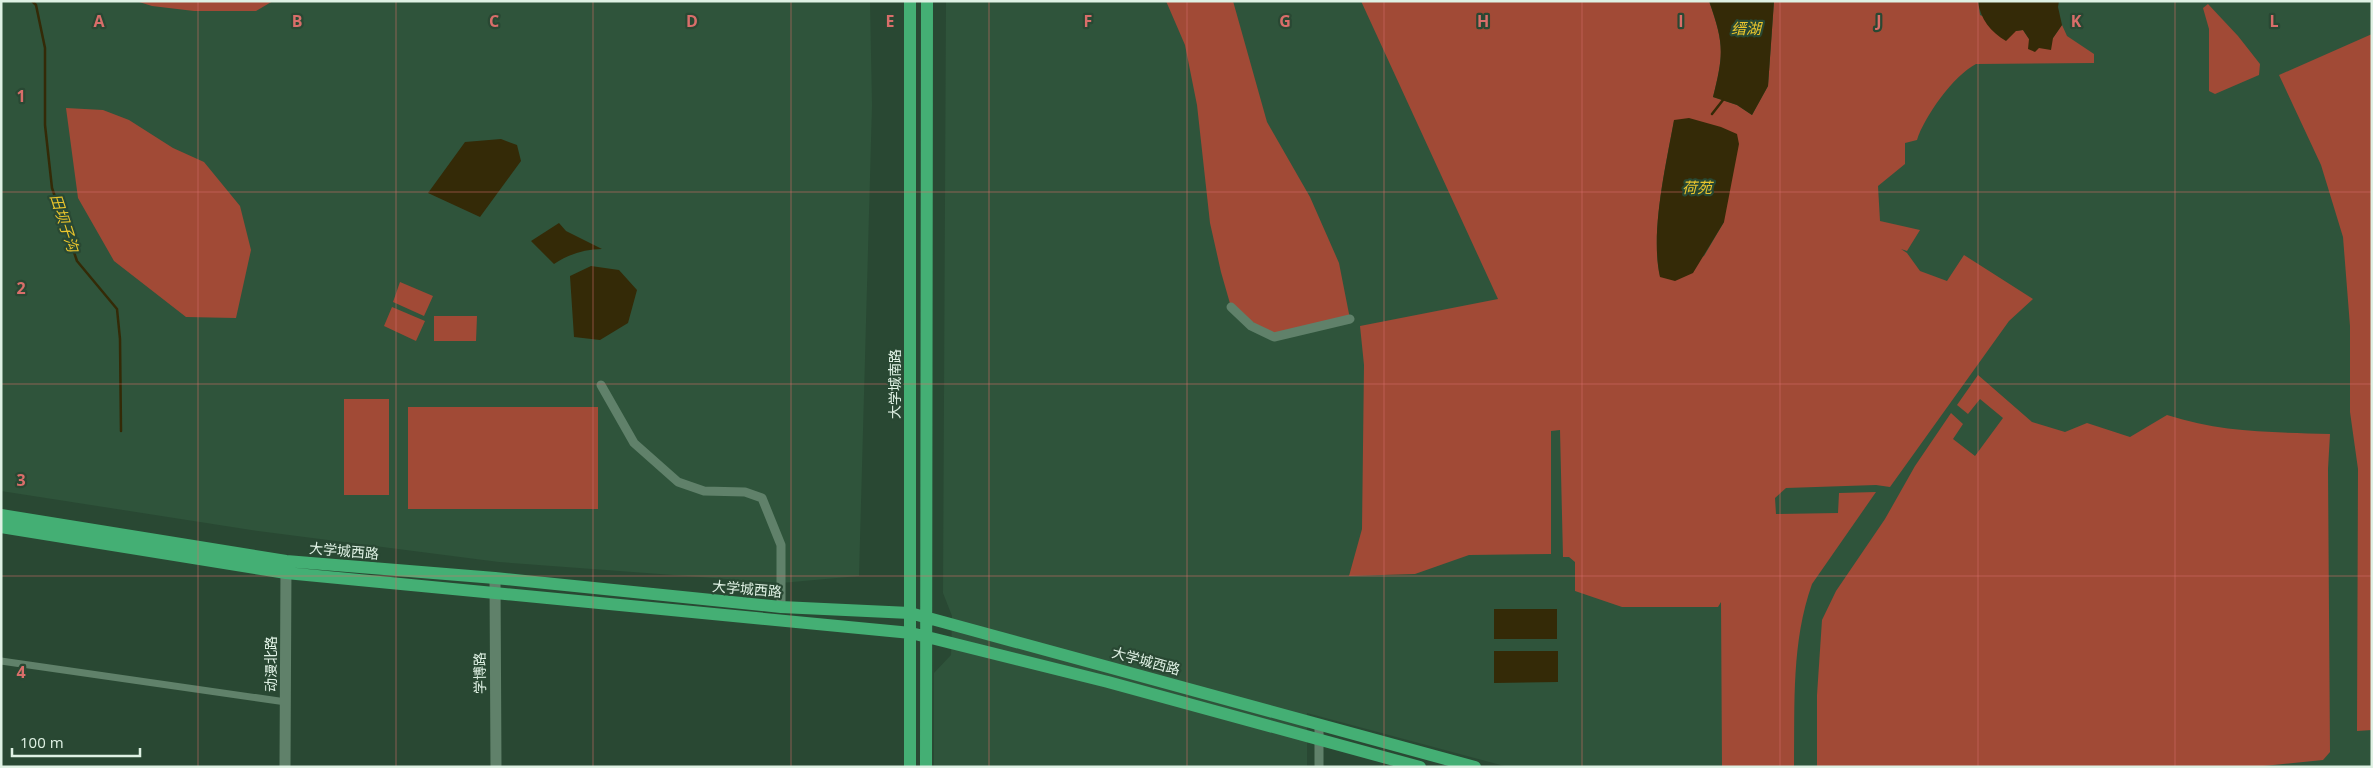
<svg xmlns="http://www.w3.org/2000/svg" width="2373" height="768" viewBox="0 0 2373 768" font-family="'Open Sans','Noto Sans SC',sans-serif">
  <style>
    .built { fill: #2f543b }
    .green { fill: #a14a36; fill-rule: evenodd }
    .water { fill: #342a07 }
    .lines { fill: none; stroke-linecap: round; stroke-linejoin: round }
    .stream { stroke: #342a07; stroke-width: 2.5 }
    .pedestrian { stroke: #60816a; stroke-width: 7 }
    .minor { stroke: #60816a; stroke-width: 9 }
    .tertiary { stroke: #60816a; stroke-width: 11 }
    .primary { stroke: #44af74; stroke-width: 12 }
    .grid { fill: none; stroke: #d96e6a; stroke-width: 1; stroke-opacity: 0.55 }
    .labels { text-anchor: middle; stroke-width: 4.5; stroke-linejoin: round; paint-order: stroke }
    .street-label { font-size: 14px; fill: #dff1e4; stroke: #294833 }
    .water-label { font-size: 15px; font-style: italic; fill: #eac52d; stroke: #294833 }
    .grid-label { font-size: 16px; text-anchor: middle; font-weight: bold; fill: #d96e6a; stroke: #294833; stroke-width: 4.5; stroke-linejoin: round; paint-order: stroke }
  </style>
  <rect width="100%" height="100%" fill="#294833"/>
  <path class="built" d="M 1,1 L 870,1 L 872,105 L 859,576 L 781,583 L 499,562 L 258,531 L 1,491 Z
    M 946,1 L 2372,1 L 2372,767 L 1508,767 L 1307,713 L 1307,767 L 934,767 L 934,673 L 951,655 L 952,616 L 943,593 Z"/>
  <path class="green" d="M 136,1 L 273,1 L 256,11 L 194,11 L 152,6 Z
    M 1166,1 L 1233,1 L 1267,122 L 1310,197 L 1339,263 L 1350,319 L 1274,337 L 1231,307 L 1221,272 L 1210,223 L 1197,105 L 1185,45 Z
    M 1361,1 L 1709,1 C 1724,43 1724,54 1713,97 L 1737,105 L 1752,115 L 1768,86 L 1774,1 L 1978,1 L 1980,15 L 2016,31 L 2023,30 L 2029,39 L 2039,48 L 2053,38 L 2062,25 L 2067,36 L 2094,54 L 2094,63 L 1976,64 C 1954,75 1924,117 1917,140 L 1905,143 L 1905,164 L 1878,186 L 1880,221 L 1920,230 L 1907,251 L 1901,249 L 1907,253 L 1920,271 L 1947,281 L 1964,255 L 2033,299 L 2009,321 L 1890,487 L 1876,485 L 1786,488 L 1775,498 L 1776,514 L 1838,513 L 1839,493 L 1876,492 L 1812,584 C 1791,643 1795,705 1794,767 L 1722,767 L 1721,602 L 1718,607 L 1622,607 L 1575,591 L 1575,562 L 1569,557 L 1563,557 L 1560,430 L 1551,431 L 1551,554 L 1469,555 L 1415,574 L 1349,576 L 1362,529 L 1364,365 L 1360,326 L 1498,299 ZM 1674,121 L 1724,222 L 1704,256 L 1660,276 C 1650,235 1666,163 1674,121 Z
    M 2208,4 L 2238,36 L 2260,64 L 2259,75 L 2215,94 L 2209,91 L 2209,29 L 2203,8 Z
    M 2372,34 L 2372,730 L 2357,731 L 2358,469 L 2350,412 L 2350,326 L 2343,237 L 2321,165 L 2279,75 Z
    M 66,108 L 103,110 L 129,120 L 173,148 L 204,162 L 240,206 L 251,250 L 236,318 L 186,317 L 114,261 L 78,198 Z
    M 400,282 L 433,296 L 424,316 L 393,302 Z
    M 392,307 L 425,321 L 416,341 L 384,326 Z
    M 434,316 L 477,316 L 476,341 L 434,341 Z
    M 1978,375 L 2032,422 L 2065,432 L 2087,423 L 2130,437 L 2167,415 C 2223,433 2272,432 2330,434 L 2328,469 L 2330,752 L 2323,760 L 2254,767 L 1817,767 L 1817,695 L 1822,620 L 1836,591 L 1885,519 L 1915,466 L 1951,413 L 1963,424 L 1953,439 L 1975,456 L 2003,418 L 1980,399 L 1968,414 L 1957,405 Z
    M 344,399 L 389,399 L 389,495 L 344,495 Z
    M 408,407 L 598,407 L 598,509 L 408,509 Z"/>
  <path class="water" d="M 1709,1 L 1774,1 L 1768,86 L 1752,115 L 1737,105 L 1713,97 C 1724,54 1724,43 1709,1 Z
    M 1978,1 L 2059,1 L 2058,7 L 2062,25 L 2053,38 L 2051,50 L 2039,48 L 2035,52 L 2028,49 L 2029,39 L 2023,30 L 2016,31 L 2006,41 C 1991,32 1980,19 1978,1 Z
    M 1689,118 L 1721,127 L 1737,134 L 1739,144 L 1724,222 L 1693,273 L 1675,281 L 1660,277 C 1650,231 1666,166 1674,120 Z
    M 501,139 L 517,145 L 521,161 L 480,217 L 428,193 L 465,142 Z
    M 559,223 L 566,231 L 602,249 C 585,249 569,254 554,264 L 531,241 Z
    M 591,266 L 619,270 L 637,290 L 628,323 L 600,340 L 574,337 L 570,276 Z
    M 1494,609 L 1557,609 L 1557,639 L 1494,639 Z
    M 1494,651 L 1558,651 L 1558,682 L 1494,683 Z"/>
  <g class="lines">
    <path class="stream" d="M 32,1 L 36,5 L 45,48 L 45,125 L 52,188 L 77,261 L 117,309 L 120,339 L 121,431
      M 1712,114 L 1723,100"/>
    <path class="pedestrian" d="M 1,661 L 286,702"/>
    <path class="minor" d="M 1231,307 L 1251,326 L 1274,337 L 1350,319
      M 601,385 L 634,443 L 678,482 L 704,491 L 745,492 L 762,498 L 781,545 L 781,607
      M 1319,767 L 1319,724"/>
    <path class="tertiary" d="M 495,578 L 496,767
      M 285,767 L 286,565"/>
    <path class="primary" d="M 1,515 L 286,561 L 495,578 L 781,607 L 910,613 L 1475,767
      M 1,527 L 286,573 L 911,633 L 1108,682 L 1420,767
      M 910,767 L 910,1
      M 926,767 L 927,1"/>
  </g>
  <path class="grid" d="M 198,1 L 198,767M 396,1 L 396,767M 593,1 L 593,767M 791,1 L 791,767M 989,1 L 989,767M 1187,1 L 1187,767M 1384,1 L 1384,767M 1582,1 L 1582,767M 1780,1 L 1780,767M 1978,1 L 1978,767M 2175,1 L 2175,767M 1,192 L 2372,192M 1,384 L 2372,384M 1,576 L 2372,576"/>
  <g class="labels">
    <g class="street-label">
      <text transform="translate(895 384) rotate(-90)" y="5">大学城南路</text>
      <text transform="translate(344 551) rotate(5)" y="5">大学城西路</text>
      <text transform="translate(747 589) rotate(5)" y="5">大学城西路</text>
      <text transform="translate(1146 661) rotate(15)" y="5">大学城西路</text>
      <text transform="translate(271 664) rotate(-90)" y="5">动漫北路</text>
      <text transform="translate(480 673) rotate(-91)" y="5">学博路</text>
    </g>
    <g class="water-label">
      <text x="1746" y="34">缙湖</text>
      <text x="1697" y="193">荷苑</text>
      <text transform="translate(64 223) rotate(72)" y="5">田坝子沟</text>
    </g>
  </g>
  <g class="grid-label">
    <text x="99" y="27">A</text>
    <text x="297" y="27">B</text>
    <text x="494" y="27">C</text>
    <text x="692" y="27">D</text>
    <text x="890" y="27">E</text>
    <text x="1088" y="27">F</text>
    <text x="1285" y="27">G</text>
    <text x="1483" y="27">H</text>
    <text x="1681" y="27">I</text>
    <text x="1879" y="27">J</text>
    <text x="2076" y="27">K</text>
    <text x="2274" y="27">L</text>
    <text x="21" y="102">1</text>
    <text x="21" y="294">2</text>
    <text x="21" y="486">3</text>
    <text x="21" y="678">4</text>
  </g>
  <rect width="2373" height="768" fill="none" stroke="#dff1e4" stroke-width="5"/>
  <path d="M12 748v8h128v-8" fill="none" stroke="#dff1e4" stroke-width="2.5"/>
  <text x="20" y="748" font-size="15" fill="#dff1e4" stroke="#294833" stroke-width="4" paint-order="stroke">100 m</text>
</svg>
